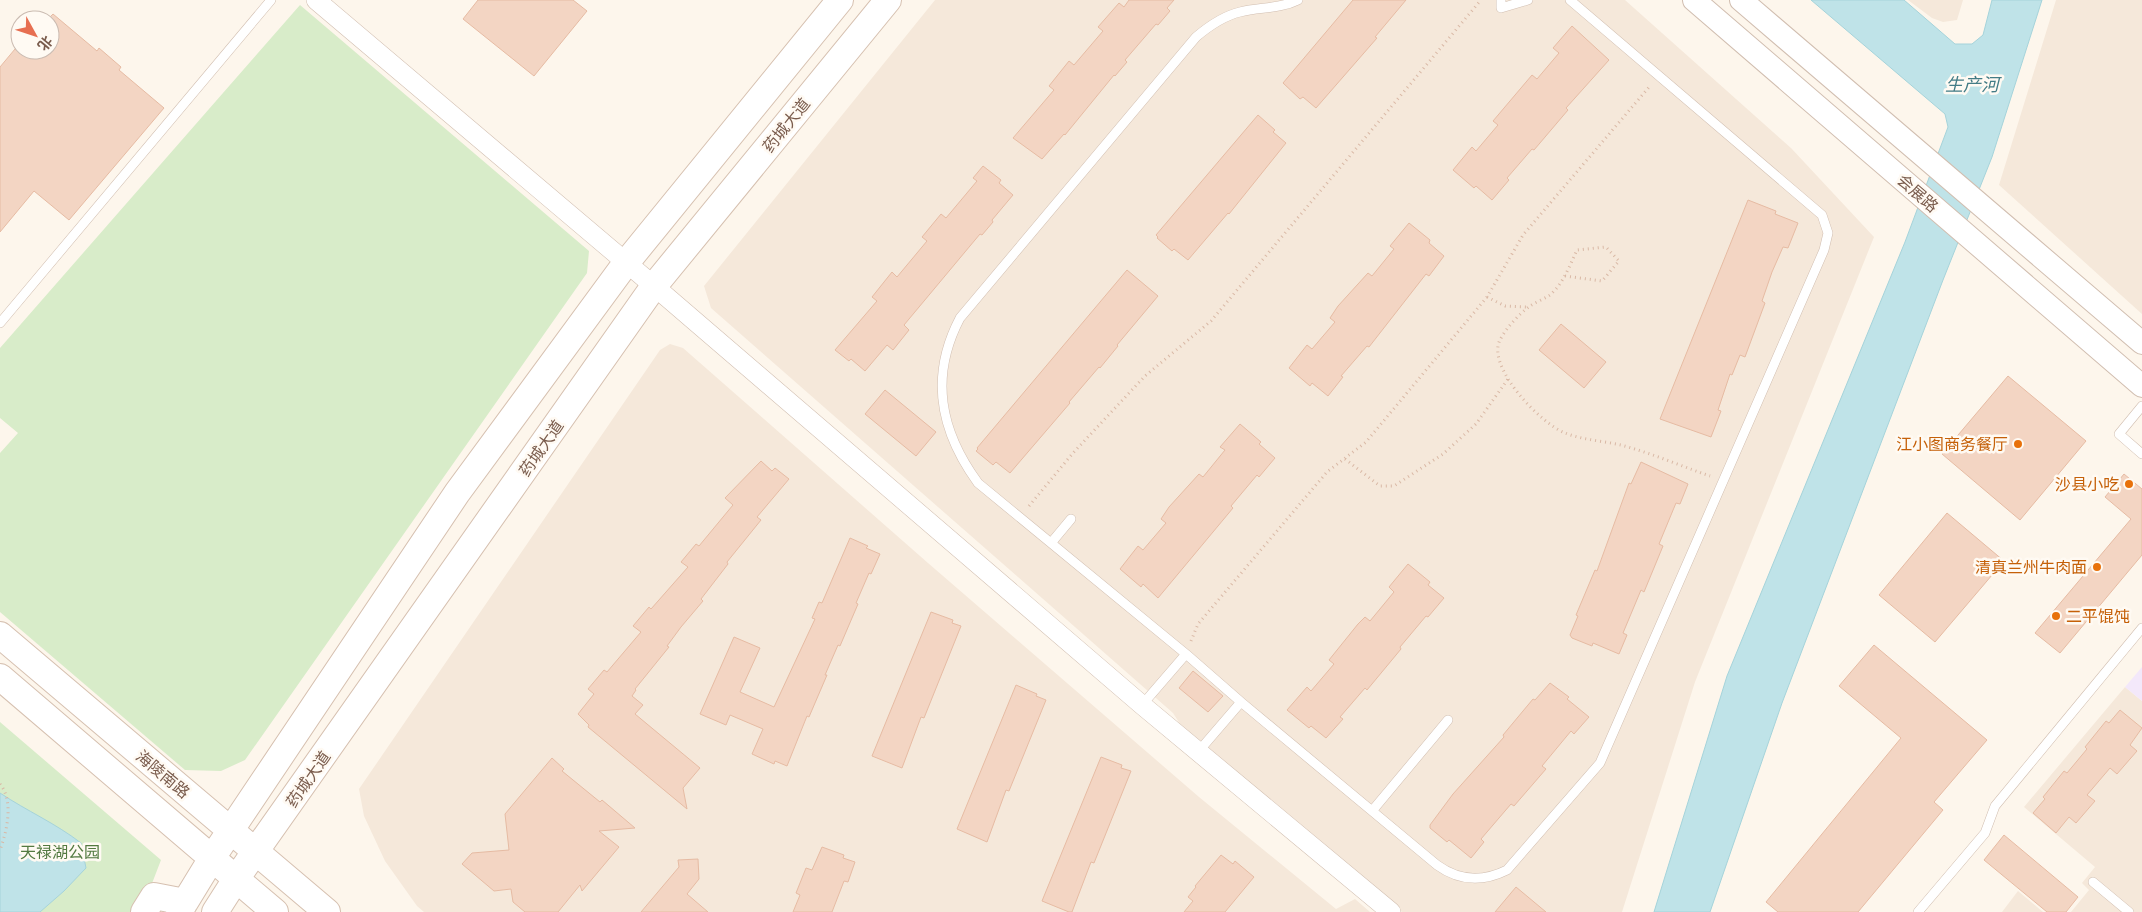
<svg xmlns="http://www.w3.org/2000/svg" width="2142" height="912" viewBox="0 0 2142 912" font-family="'Nunito Sans','Noto Sans SC',sans-serif">
  <style>
    .residential { fill: #f5e8da }
    .education { fill: #f3e8fa }
    .green { fill: #d8ecc9 }
    .water { fill: #bfe3e8; stroke: #a5d3da }
    .building { fill: #f3d5c3; stroke: #e6bba3 }
    .lines { fill: none; stroke-linecap: round; stroke-linejoin: round }
    .service-casing { stroke: #d1beb0; stroke-width: 10 }
    .minor-casing { stroke: #d1beb0; stroke-width: 20 }
    .tertiary-casing { stroke: #d1beb0; stroke-width: 24 }
    .secondary-casing { stroke: #d6c0b0; stroke-width: 28 }
    .path { stroke: #d9b8a5; stroke-width: 3; stroke-dasharray: 1 4; stroke-linecap: butt }
    .service { stroke: #fff; stroke-width: 9 }
    .minor { stroke: #fff; stroke-width: 19 }
    .tertiary { stroke: #fff; stroke-width: 22 }
    .secondary { stroke: #fff; stroke-width: 26 }
    .food-dot { fill: #e8710a; stroke: #fffaf3; stroke-width: 2 }
    .labels { text-anchor: middle; stroke-width: 5; stroke-linejoin: round; paint-order: stroke }
    .street-label { font-size: 16px; fill: #7a5c4d; stroke: #fffaf3 }
    .food-label { font-size: 16px; fill: #c56008; stroke: #fffaf3; text-anchor: end }
    .park-label { font-size: 16px; fill: #537a41; stroke: #fffaf3 }
    .water-label { font-size: 18px; font-style: italic; fill: #437c86; stroke: #fffaf3 }
  </style>
  <rect width="100%" height="100%" fill="#fdf6ec"/>
  <path class="residential" d="M 935,0 L 1625,0 L 1791,148 L 1874,237 L 1695,682 L 1622,912 L 1402,912 L 1198,752 L 1173,713 L 711,308 L 704,286 Z
    M 1908,0 L 1963,0 L 1957,20 L 1943,22 L 1932,18 Z
    M 2056,0 L 2142,0 L 2142,314 L 1999,185 Z
    M 670,344 L 683,348 L 928,563 L 1199,797 L 1336,909 L 1355,899 L 1370,912 L 424,912 L 417,906 L 385,861 L 364,816 L 359,789 L 660,350 Z
    M 2125,687 L 2142,701 L 2142,912 L 2071,912 L 2089,890 L 2082,883 L 2095,867 L 2024,807 Z
    M 2018,891 L 2043,912 L 2002,912 Z"/>
  <path class="education" d="M 2142,667 L 2142,701 L 2125,687 Z"/>
  <path class="green" d="M 300,5 L 589,251 L 587,273 L 245,760 L 221,771 L 185,770 L 0,612 L 0,453 L 18,433 L 0,418 L 0,348 Z
    M 0,722 L 161,860 L 141,912 L 0,912 Z"/>
  <path class="water" d="M 1811,0 L 1904,0 L 1955,44 L 1972,44 L 1983,35 L 1992,0 L 2042,0 L 1992,157 L 1943,280 L 1782,703 L 1710,912 L 1654,912 L 1727,676 L 1905,242 L 1948,127 L 1945,114 Z
    M 0,793 C 27,811 55,823 81,843 L 86,868 L 64,891 L 40,912 L 0,912 Z"/>
  <path class="building" d="M 478,0 L 573,0 L 587,11 L 534,76 L 463,19 Z
    M 1129,0 L 1174,0 L 1167,8 L 1170,11 L 1158,25 L 1156,24 L 1125,60 L 1127,62 L 1115,76 L 1114,75 L 1065,135 L 1064,134 L 1042,159 L 1013,138 L 1054,90 L 1049,86 L 1069,61 L 1074,65 L 1103,31 L 1098,27 L 1119,3 L 1124,7 Z
    M 1353,0 L 1406,0 L 1375,37 L 1377,38 L 1316,108 L 1303,97 L 1300,99 L 1283,83 Z
    M 53,14 L 97,51 L 99,48 L 121,67 L 119,70 L 164,108 L 69,220 L 34,191 L 0,232 L 0,67 L 20,43 L 20,52 L 22,50 L 50,50 L 50,20 L 47,20 Z
    M 1572,26 L 1609,60 L 1566,108 L 1568,110 L 1534,150 L 1532,149 L 1507,178 L 1509,180 L 1492,200 L 1476,186 L 1474,188 L 1453,170 L 1472,147 L 1476,151 L 1498,125 L 1493,121 L 1532,75 L 1537,79 L 1559,53 L 1553,48 Z
    M 1258,115 L 1275,130 L 1273,132 L 1286,143 L 1229,214 L 1228,213 L 1188,260 L 1174,249 L 1172,251 L 1157,238 L 1158,237 L 1156,235 Z
    M 983,166 L 1001,180 L 999,183 L 1013,195 L 992,220 L 993,222 L 982,235 L 980,234 L 904,325 L 909,330 L 893,350 L 887,345 L 865,371 L 851,359 L 849,361 L 835,350 L 877,301 L 872,297 L 892,272 L 897,277 L 927,241 L 922,237 L 941,214 L 946,218 L 977,181 L 973,178 Z
    M 1748,200 L 1776,211 L 1775,214 L 1798,223 L 1788,248 L 1783,247 L 1772,272 L 1762,301 L 1765,303 L 1745,357 L 1740,355 L 1732,375 L 1730,374 L 1718,410 L 1721,411 L 1711,437 L 1660,419 Z
    M 1409,223 L 1430,240 L 1429,243 L 1444,256 L 1429,276 L 1426,274 L 1369,347 L 1367,346 L 1341,376 L 1343,377 L 1328,396 L 1312,383 L 1310,386 L 1289,368 L 1307,345 L 1312,349 L 1335,322 L 1330,318 L 1338,306 L 1368,273 L 1372,276 L 1394,249 L 1390,246 Z
    M 1127,270 L 1158,296 L 1117,345 L 1118,346 L 1100,368 L 1099,367 L 1069,402 L 1070,403 L 1010,473 L 996,462 L 993,465 L 976,451 L 978,449 L 977,448 Z
    M 1561,324 L 1606,362 L 1584,388 L 1539,350 Z
    M 2008,376 L 2086,441 L 2020,520 L 1942,454 Z
    M 885,390 L 936,432 L 916,456 L 865,414 Z
    M 1240,424 L 1261,442 L 1259,444 L 1275,458 L 1259,477 L 1257,475 L 1231,506 L 1233,508 L 1158,598 L 1143,584 L 1141,587 L 1120,569 L 1138,546 L 1143,550 L 1166,523 L 1161,519 L 1169,507 L 1199,474 L 1203,477 L 1225,450 L 1220,447 Z
    M 761,461 L 772,471 L 775,468 L 789,479 L 757,517 L 761,520 L 727,562 L 728,564 L 701,599 L 703,601 L 681,627 L 667,646 L 669,647 L 635,689 L 636,690 L 632,696 L 643,705 L 635,714 L 700,768 L 683,788 L 687,809 L 588,727 L 589,725 L 578,714 L 594,694 L 588,689 L 604,670 L 607,672 L 641,632 L 633,626 L 649,607 L 651,609 L 688,567 L 681,562 L 696,544 L 699,546 L 733,505 L 725,498 Z
    M 1641,462 L 1688,484 L 1680,504 L 1676,503 L 1659,544 L 1663,546 L 1644,592 L 1641,590 L 1623,633 L 1627,635 L 1619,654 L 1593,643 L 1592,646 L 1572,638 L 1570,635 L 1578,616 L 1576,615 L 1595,570 L 1597,571 L 1629,483 L 1631,484 Z
    M 2124,474 L 2142,489 L 2142,555 L 2060,653 L 2035,633 L 2131,519 L 2105,497 Z
    M 1947,513 L 2004,561 L 1935,642 L 1879,595 Z
    M 850,538 L 868,546 L 866,548 L 880,554 L 871,574 L 869,573 L 856,603 L 858,604 L 840,646 L 838,645 L 825,675 L 827,675 L 809,717 L 807,716 L 787,766 L 775,761 L 774,764 L 752,754 L 763,729 L 730,715 L 726,725 L 700,714 L 734,637 L 760,648 L 740,692 L 774,707 L 815,619 L 812,618 L 819,602 L 822,603 Z
    M 1408,564 L 1430,582 L 1428,585 L 1444,598 L 1428,617 L 1426,616 L 1400,647 L 1401,649 L 1367,690 L 1365,688 L 1340,717 L 1343,719 L 1326,738 L 1311,726 L 1309,728 L 1287,710 L 1307,687 L 1311,691 L 1334,664 L 1329,660 L 1358,624 L 1365,617 L 1370,621 L 1394,592 L 1389,587 Z
    M 931,612 L 953,620 L 952,623 L 961,626 L 924,718 L 921,717 L 902,768 L 872,756 Z
    M 1874,645 L 1987,740 L 1934,802 L 1943,810 L 1858,912 L 1778,912 L 1766,902 L 1901,738 L 1839,686 Z
    M 1193,671 L 1223,696 L 1208,712 L 1179,688 Z
    M 1550,683 L 1569,697 L 1567,699 L 1589,717 L 1574,734 L 1571,731 L 1542,766 L 1546,769 L 1514,806 L 1511,804 L 1481,839 L 1484,842 L 1471,858 L 1449,840 L 1447,842 L 1430,828 L 1430,825 L 1453,794 L 1504,737 L 1503,735 L 1533,699 L 1535,700 Z
    M 1016,685 L 1037,694 L 1036,696 L 1046,700 L 1009,791 L 1006,790 L 987,842 L 957,829 Z
    M 2120,710 L 2142,728 L 2130,745 L 2137,751 L 2117,774 L 2110,768 L 2087,795 L 2095,801 L 2076,823 L 2069,817 L 2056,833 L 2033,813 L 2045,799 L 2043,797 L 2064,771 L 2067,773 L 2087,749 L 2085,747 L 2106,721 L 2109,723 Z
    M 1101,757 L 1122,765 L 1121,768 L 1131,771 L 1094,863 L 1091,862 L 1072,912 L 1069,912 L 1042,901 Z
    M 552,758 L 564,769 L 562,771 L 600,802 L 602,800 L 635,828 L 599,831 L 619,847 L 582,891 L 580,885 L 558,912 L 525,912 L 513,902 L 511,889 L 494,891 L 462,864 L 472,853 L 509,850 L 505,814 Z
    M 2004,835 L 2078,897 L 2066,912 L 2047,912 L 1984,860 Z
    M 822,847 L 844,855 L 843,858 L 855,862 L 848,882 L 844,881 L 832,912 L 793,912 L 800,895 L 796,893 L 806,868 L 812,870 Z
    M 1221,855 L 1233,864 L 1235,861 L 1254,877 L 1225,912 L 1184,912 L 1193,901 L 1188,897 L 1196,887 L 1195,886 Z
    M 698,859 L 699,879 L 687,894 L 708,912 L 641,912 L 679,867 L 678,860 Z
    M 1516,887 L 1546,912 L 1495,912 Z"/>
  <g class="lines">
    <g class="service-casing">
      <path id="service" d="M 1501,0 L 1501,8 L 1528,0
        M 0,323 L 271,0
        M 2142,406 L 2119,434 L 2142,454
        M 1051,543 L 1071,519
        M 1186,654 L 978,483 C 940,431 929,377 960,318 L 1196,37 C 1209,26 1223,16 1240,12 C 1260,7 1280,9 1298,0
        M 1241,702 L 1437,865 C 1459,881 1483,882 1507,870 L 1600,763 L 1824,250 L 1828,233 L 1822,215 L 1570,0
        M 1142,705 L 1186,654 L 1241,702 L 1198,752
        M 1372,811 L 1448,720
        M 2093,882 L 2129,912
        M 1918,912 L 1985,833 L 1995,806 L 2142,628"/>
    </g>
    <g class="minor-casing">
      <path id="minor" d="M 316,0 L 654,286 L 1142,705 L 1391,912"/>
    </g>
    <g class="tertiary-casing">
      <path id="tertiary" d="M 1694,0 L 2142,386
        M 1741,0 L 2142,343"/>
    </g>
    <g class="secondary-casing">
      <path id="secondary" d="M 0,635 L 327,912
        M 0,677 L 275,912
        M 144,912 L 154,896 L 185,902
        M 179,912 L 212,858 L 457,493 L 626,263 L 840,0
        M 215,912 L 236,879 L 654,286 L 888,0"/>
    </g>
    <path class="path" d="M 1565,276 L 1602,281 L 1619,261 L 1606,247 L 1577,250 C 1570,265 1563,284 1550,295 C 1544,299 1536,302 1530,306 C 1519,314 1506,328 1500,340 C 1486,367 1541,424 1565,433 C 1583,440 1603,441 1621,445 C 1651,453 1681,466 1710,476
      M 1487,297 L 1505,306 L 1527,307
      M 1345,459 L 1380,486 L 1394,486 L 1443,454 L 1476,424 L 1508,379
      M 1029,506 L 1073,453 L 1145,376 L 1211,321 L 1481,0
      M 1191,641 L 1198,624 L 1327,472 L 1366,442 L 1487,297 L 1523,235 L 1650,86
      M 0,784 C 14,801 7,831 0,850"/>
    <use href="#service" class="service"/>
    <use href="#minor" class="minor"/>
    <use href="#tertiary" class="tertiary"/>
    <use href="#secondary" class="secondary"/>
  </g>
  <g class="food-dot">
    <circle cx="2018" cy="444" r="5"/>
    <circle cx="2129" cy="484" r="5"/>
    <circle cx="2097" cy="567" r="5"/>
    <circle cx="2056" cy="616" r="5"/>
  </g>
  <g class="labels">
    <g class="street-label">
      <text transform="translate(786 125) rotate(-51)" y="6">药城大道</text>
      <text transform="translate(1918 193) rotate(41)" y="6">会展路</text>
      <text transform="translate(541 448) rotate(-55)" y="6">药城大道</text>
      <text transform="translate(163 774) rotate(40)" y="6">海陵南路</text>
      <text transform="translate(308 779) rotate(-55)" y="6">药城大道</text>
    </g>
    <g class="food-label">
      <text x="2008" y="450">江小图商务餐厅</text>
      <text x="2119" y="490">沙县小吃</text>
      <text x="2087" y="573">清真兰州牛肉面</text>
      <text x="2066" y="622" text-anchor="start">二平馄饨</text>
    </g>
    <g class="park-label">
      <text x="60" y="858">天禄湖公园</text>
    </g>
    <g class="water-label">
      <text x="1972" y="91">生产河</text>
    </g>
  </g>
  <g transform="translate(35 35) rotate(130)"><circle r="24" fill="#fffaf3" stroke="#cabbb1"/>
  <path d="M0-4L9 19L0 12L-9 19Z" fill="#e76f51"/>
  <text y="-8" font-size="14" font-weight="bold" text-anchor="middle" fill="#7a5c4d">北</text>
  </g>
</svg>
